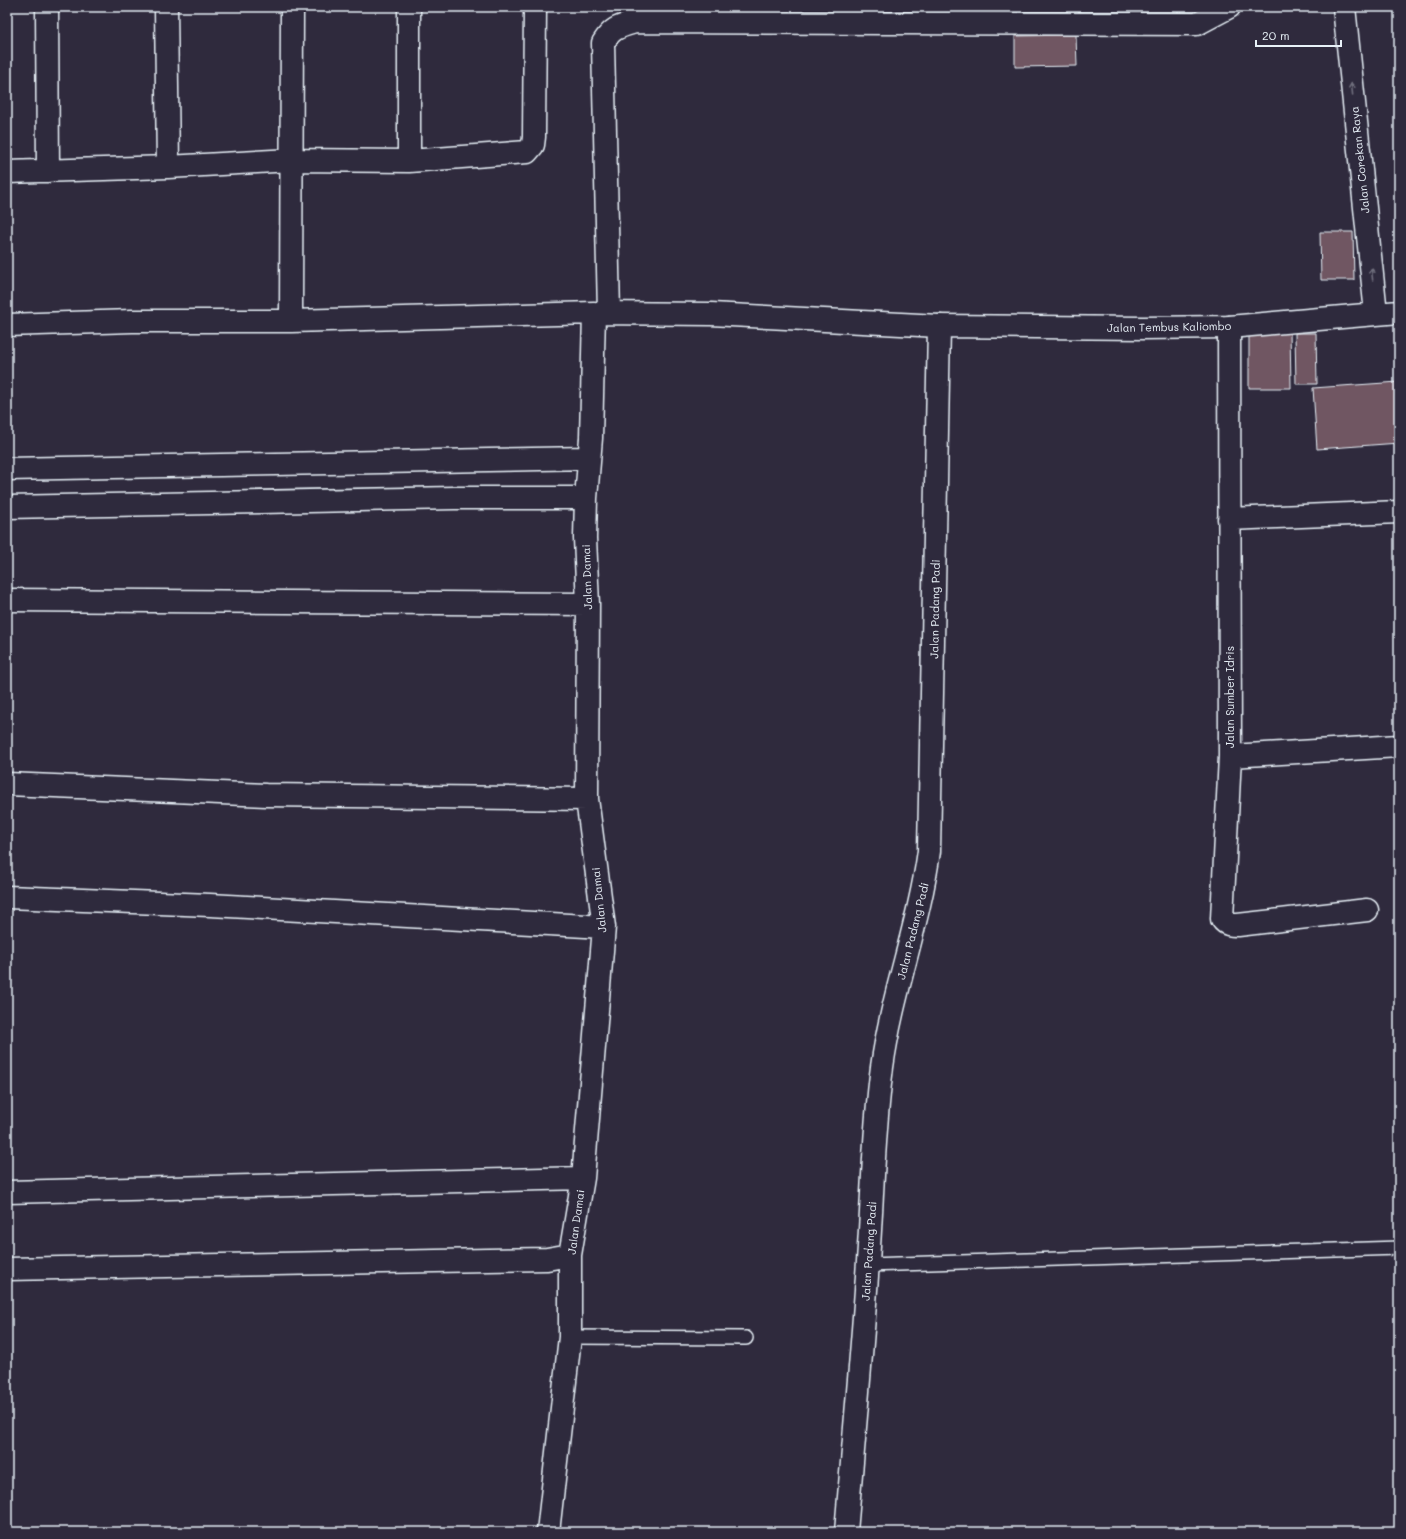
<svg xmlns="http://www.w3.org/2000/svg" width="1406" height="1539" viewBox="0 0 1406 1539" font-family="Mali,sans-serif">
  <style>
    .building { fill: #6f5762; stroke: #e8f1f8 }
    .lines { fill: none; stroke-linecap: round; stroke-linejoin: round }
    .lane-casing { stroke: #e8f1f8; stroke-width: 16 }
    .street-casing { stroke: #e8f1f8; stroke-width: 25 }
    .secondary-casing { stroke: #e8f1f8; stroke-width: 25 }
    .lane { stroke: #2f2a3d; stroke-width: 13 }
    .street { stroke: #2f2a3d; stroke-width: 22 }
    .secondary { stroke: #2f2a3d; stroke-width: 22 }
    .oneway { stroke: #70707e }
    .labels { text-anchor: middle; stroke-width: 3; stroke-linejoin: round; paint-order: stroke }
    .street-label { font-size: 11px; fill: #e8f1f8; stroke: #2f2a3d }
  </style>
  <rect width="100%" height="100%" fill="#2f2a3d"/>
  <filter id="ink" filterUnits="userSpaceOnUse"><feTurbulence type="fractalNoise" baseFrequency=".025" numOctaves="2"/><feDisplacementMap in="SourceGraphic" scale="8" xChannelSelector="R" yChannelSelector="G"/><feConvolveMatrix kernelMatrix="1 2 1 2 8 2 1 2 1" color-interpolation-filters="sRGB"/></filter>
  <g filter="url(#ink)">
    <path class="building" d="M 1076,35 L 1077,66 L 1015,67 L 1015,36 Z
      M 1320,232 L 1353,232 L 1354,280 L 1321,280 Z
      M 1290,331 L 1291,388 L 1249,388 L 1249,332 Z
      M 1295,333 L 1316,333 L 1317,384 L 1296,384 Z
      M 1399,382 L 1399,443 L 1317,449 L 1313,388 Z"/>
    <g class="lines">
      <g class="lane-casing">
        <path id="lane" d="M 868,1265 L 1399,1248
          M 570,1337 L 746,1338"/>
      </g>
      <g class="street-casing">
        <path id="street" d="M 47,7 L 48,171
          M 166,7 L 168,167
          M 409,7 L 409,161
          M 7,172 L 168,167 L 291,160 L 409,161 L 527,152 L 533,145 L 534,137 L 535,7
          M 609,313 L 603,43 C 612,28 618,27 635,22 L 1197,24 L 1229,7
          M 291,321 L 292,7
          M 7,325 L 132,321 L 291,321 L 594,313 L 711,314 L 939,326
          M 1229,327 L 1230,756 L 1222,919 C 1226,925 1231,925 1238,925 L 1367,910
          M 7,469 L 589,458
          M 7,507 L 454,498 L 586,498
          M 1229,519 L 1399,512
          M 7,600 L 588,604
          M 1230,756 L 1399,746
          M 7,784 L 266,795 L 587,799
          M 7,897 L 210,905 L 604,927
          M 7,1192 L 583,1178
          M 7,1269 L 547,1259 L 570,1255
          M 548,1532 L 570,1337 L 570,1255 L 583,1178 L 604,927 L 587,799 L 588,604 L 585,538 L 586,498 L 591,438 L 594,313"/>
      </g>
      <g class="secondary-casing">
        <path id="secondary" d="M 1344,7 L 1376,313
          M 846,1532 C 854,1437 863,1342 869,1246 C 873,1187 874,1126 882,1067 C 892,994 919,925 929,851 L 939,326 L 1143,328 L 1229,327 L 1399,312"/>
      </g>
      <use href="#lane" class="lane"/>
      <use href="#street" class="street"/>
      <use href="#secondary" class="secondary"/>
    </g>
    <defs><path id="oneway-shaft" d="M-6 0H5M1.5-3L5.5 0L1.5 3" fill="none" stroke-width="1.6" stroke-linecap="round" stroke-linejoin="round"/></defs>
    <g class="oneway">
      <use href="#oneway-shaft" transform="translate(1352 89) rotate(-96)"/>
      <use href="#oneway-shaft" transform="translate(1372 274) rotate(-96)"/>
    </g>
  </g>
  <g class="labels">
    <g class="street-label">
      <text transform="translate(1360 160) rotate(-96)" y="4">Jalan Corekan Raya</text>
      <text transform="translate(1169 327) rotate(-1)" y="4">Jalan Tembus Kaliombo</text>
      <text transform="translate(587 577) rotate(-92)" y="4">Jalan Damai</text>
      <text transform="translate(935 609) rotate(-89)" y="4">Jalan Padang Padi</text>
      <text transform="translate(1230 697) rotate(-90)" y="4">Jalan Sumber Idris</text>
      <text transform="translate(599 900) rotate(-96)" y="4">Jalan Damai</text>
      <text transform="translate(913 931) rotate(-76)" y="4">Jalan Padang Padi</text>
      <text transform="translate(576 1222) rotate(-82)" y="4">Jalan Damai</text>
      <text transform="translate(869 1251) rotate(-86)" y="4">Jalan Padang Padi</text>
    </g>
  </g>
  <rect width="1406" height="1539" fill="none" stroke="#2f2a3d" stroke-width="24"/>
  <rect x="12" y="12" width="1382" height="1515" fill="none" stroke="#e8f1f8" stroke-width="1.5" filter="url(#ink)"/>
  <path d="M1256 40v6h85v-6" fill="none" stroke="#e8f1f8" stroke-width="2"/>
  <text x="1262" y="40" font-size="12" fill="#e8f1f8" stroke="#2f2a3d" stroke-width="3" paint-order="stroke">20 m</text>
</svg>
